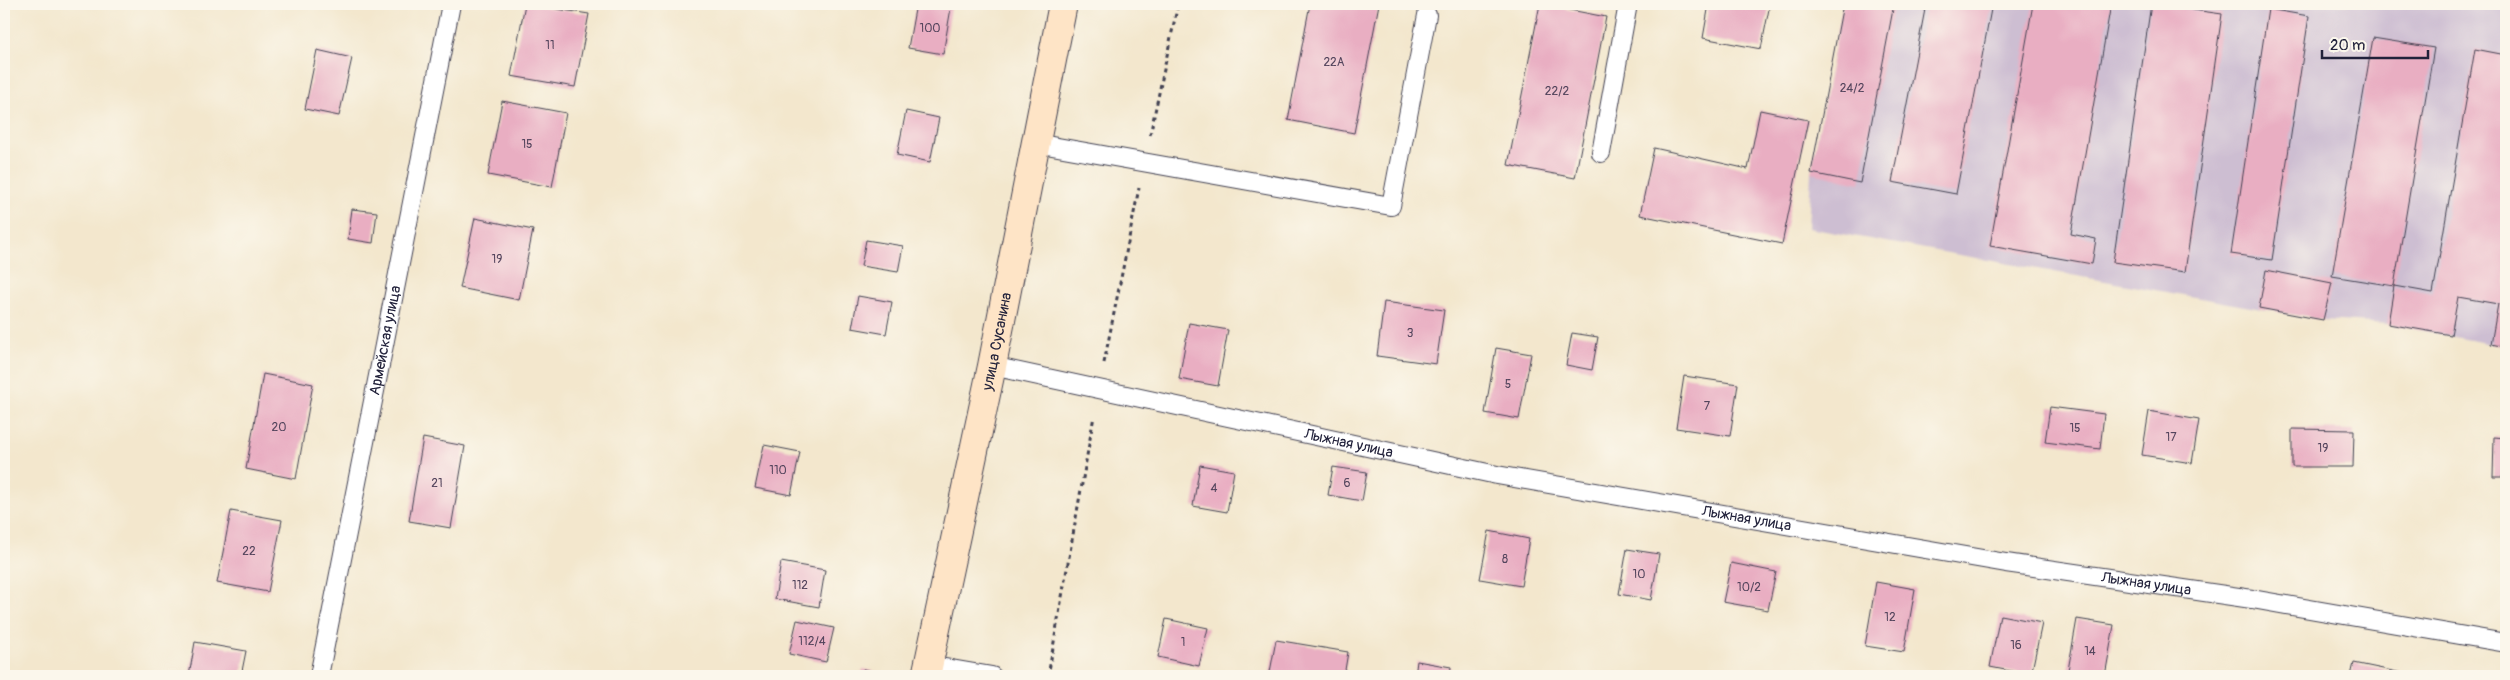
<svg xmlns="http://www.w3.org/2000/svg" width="2510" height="680" viewBox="0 0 2510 680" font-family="Pangolin,sans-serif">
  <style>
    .industrial { fill: #cdbed2 }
    .building { fill: #e9aec2 }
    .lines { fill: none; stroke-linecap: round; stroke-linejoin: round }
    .lane-casing { stroke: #414051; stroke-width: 20 }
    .secondary-casing { stroke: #414051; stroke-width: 30 }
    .path { stroke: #414051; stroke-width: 3; stroke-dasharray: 4 4; stroke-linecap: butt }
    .lane { stroke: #fff; stroke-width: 18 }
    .secondary { stroke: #fee4c6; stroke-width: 28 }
    .labels { text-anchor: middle; stroke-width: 4.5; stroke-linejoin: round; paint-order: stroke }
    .number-label { font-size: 12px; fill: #54455d }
    .street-label { font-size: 15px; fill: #22223b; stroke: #fbf7ec }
  </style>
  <rect width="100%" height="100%" fill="#fbf7ec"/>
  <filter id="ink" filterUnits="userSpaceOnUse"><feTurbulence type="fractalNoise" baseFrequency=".02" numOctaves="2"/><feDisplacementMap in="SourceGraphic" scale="10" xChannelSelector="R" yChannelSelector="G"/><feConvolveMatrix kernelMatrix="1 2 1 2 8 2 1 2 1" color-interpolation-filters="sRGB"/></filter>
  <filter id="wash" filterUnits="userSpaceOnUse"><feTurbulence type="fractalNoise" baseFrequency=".0096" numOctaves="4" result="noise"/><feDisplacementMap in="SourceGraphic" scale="20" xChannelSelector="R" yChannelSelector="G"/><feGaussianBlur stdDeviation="1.12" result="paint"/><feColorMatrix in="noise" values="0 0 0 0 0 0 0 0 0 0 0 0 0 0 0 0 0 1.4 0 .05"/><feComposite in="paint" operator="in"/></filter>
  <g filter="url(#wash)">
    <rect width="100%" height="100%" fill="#f3e7cd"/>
    <path class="industrial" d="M 1843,4 L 2506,4 L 2506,347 L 2388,324 L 2323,320 L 1808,228 L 1811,173 Z"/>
    <g id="blocks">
      <path class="building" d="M 525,4 L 589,14 L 575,87 L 511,76 Z
        M 916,4 L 951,8 L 943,54 L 908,48 Z
        M 1310,4 L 1379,4 L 1354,133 L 1288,120 Z
        M 1540,4 L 1606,17 L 1575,178 L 1508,165 Z
        M 1709,4 L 1770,4 L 1761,49 L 1703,38 Z
        M 1843,4 L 1894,4 L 1860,183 L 1811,173 Z
        M 1926,4 L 1992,4 L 1956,194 L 1892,182 Z
        M 2033,4 L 2111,4 L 2071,234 L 2096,239 L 2092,264 L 1990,246 Z
        M 2151,4 L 2222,14 L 2185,272 L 2113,262 Z
        M 2268,9 L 2309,16 L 2272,260 L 2231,254 Z
        M 2373,38 L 2434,48 L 2394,286 L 2433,293 L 2475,49 L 2506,55 L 2506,347 L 2491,344 L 2498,304 L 2458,297 L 2451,335 L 2388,324 L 2394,286 L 2332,276 Z
        M 317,50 L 352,58 L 339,116 L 305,109 Z
        M 502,101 L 566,113 L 552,187 L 488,175 Z
        M 1760,110 L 1808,120 L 1782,244 L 1640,215 L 1654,148 L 1748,169 Z
        M 906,111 L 939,118 L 930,162 L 897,155 Z
        M 352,209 L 377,212 L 373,243 L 348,239 Z
        M 475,218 L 533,230 L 519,300 L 460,288 Z
        M 866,240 L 903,246 L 898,272 L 861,266 Z
        M 2266,270 L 2332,283 L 2323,320 L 2259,308 Z
        M 858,296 L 892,302 L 886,334 L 852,328 Z
        M 1384,302 L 1444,310 L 1436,364 L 1377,356 Z
        M 1189,323 L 1228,330 L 1218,386 L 1179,379 Z
        M 1572,333 L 1598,337 L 1592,370 L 1566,365 Z
        M 1496,348 L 1531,354 L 1519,419 L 1485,413 Z
        M 263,374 L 313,384 L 296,479 L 246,469 Z
        M 1684,376 L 1738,384 L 1730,436 L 1676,428 Z
        M 2050,407 L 2104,414 L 2100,449 L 2045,442 Z
        M 2149,411 L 2199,420 L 2192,463 L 2142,455 Z
        M 2292,429 L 2354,430 L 2353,467 L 2292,467 Z
        M 2494,437 L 2506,438 L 2506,477 L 2493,477 Z
        M 423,438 L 465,446 L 451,528 L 409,521 Z
        M 764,445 L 800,452 L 791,495 L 755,488 Z
        M 1200,465 L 1234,471 L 1227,512 L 1193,506 Z
        M 1333,467 L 1367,472 L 1362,501 L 1328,495 Z
        M 231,511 L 282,520 L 268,592 L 217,583 Z
        M 1489,531 L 1529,539 L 1521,586 L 1480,579 Z
        M 1627,549 L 1659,554 L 1651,600 L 1619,594 Z
        M 781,562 L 825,570 L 819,607 L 775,599 Z
        M 1731,563 L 1776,572 L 1768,610 L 1723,602 Z
        M 1876,582 L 1915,589 L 1904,652 L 1865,646 Z
        M 2000,615 L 2042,623 L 2031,675 L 1990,667 Z
        M 1166,619 L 1208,628 L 1199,666 L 1158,657 Z
        M 2077,619 L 2114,625 L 2105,676 L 2067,676 Z
        M 797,620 L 834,628 L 826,662 L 789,654 Z
        M 1276,640 L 1348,652 L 1344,676 L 1293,676 L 1270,672 Z
        M 195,642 L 246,651 L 241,676 L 189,676 Z
        M 1417,661 L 1451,667 L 1450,676 L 1415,676 Z
        M 2354,663 L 2407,674 L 2406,676 L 2351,676 Z
        M 863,669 L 887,674 L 887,676 L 861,676 Z"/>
    </g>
  </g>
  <g filter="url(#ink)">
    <use href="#blocks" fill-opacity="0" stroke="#414051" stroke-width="1"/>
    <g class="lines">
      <g class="lane-casing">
        <g id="lane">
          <path d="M 1035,143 L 1391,206 L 1427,15"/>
          <path d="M 1601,153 L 1628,4"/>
          <path id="s1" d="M 992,366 L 1497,475 L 2006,563 L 2252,599 L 2506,643"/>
          <path d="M 928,665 L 992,676"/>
          <path id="s2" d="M 319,676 L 451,4"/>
        </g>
      </g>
      <g class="secondary-casing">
        <g id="secondary">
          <path id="s3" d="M 926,676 L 992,366 L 1063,4"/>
        </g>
      </g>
      <path class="path" d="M 1150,135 L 1178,4
        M 1104,363 L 1139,188
        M 1048,676 L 1094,416"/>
      <use href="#lane" class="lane"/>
      <use href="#secondary" class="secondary"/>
    </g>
  </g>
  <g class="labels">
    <g class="number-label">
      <text x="930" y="32">100</text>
      <text x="550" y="49">11</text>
      <text x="1334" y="66">22А</text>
      <text x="1852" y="92">24/2</text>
      <text x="1557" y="95">22/2</text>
      <text x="527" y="148">15</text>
      <text x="497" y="263">19</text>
      <text x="1410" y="337">3</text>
      <text x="1508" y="388">5</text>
      <text x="1707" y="410">7</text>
      <text x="279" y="431">20</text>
      <text x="2075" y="432">15</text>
      <text x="2171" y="441">17</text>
      <text x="2323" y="452">19</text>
      <text x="778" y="474">110</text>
      <text x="437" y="487">21</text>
      <text x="1347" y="487">6</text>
      <text x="1214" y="492">4</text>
      <text x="249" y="555">22</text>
      <text x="1505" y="563">8</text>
      <text x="1639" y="578">10</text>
      <text x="800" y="589">112</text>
      <text x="1749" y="591">10/2</text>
      <text x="1890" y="621">12</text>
      <text x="812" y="645">112/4</text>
      <text x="1183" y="646">1</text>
      <text x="2016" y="649">16</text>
      <text x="2090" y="655">14</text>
    </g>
    <g class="street-label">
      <text dy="5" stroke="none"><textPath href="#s2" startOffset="342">Армейская улица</textPath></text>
      <text dy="5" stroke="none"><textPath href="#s3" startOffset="342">улица Сусанина</textPath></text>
      <text dy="5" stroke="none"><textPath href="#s1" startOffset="365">Лыжная улица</textPath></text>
      <text dy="5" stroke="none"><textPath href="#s1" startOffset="770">Лыжная улица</textPath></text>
      <text dy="5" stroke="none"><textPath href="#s1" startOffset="1175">Лыжная улица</textPath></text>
    </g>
  </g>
  <rect width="2510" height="680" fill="none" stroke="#fbf7ec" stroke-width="20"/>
  <path d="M2322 50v8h106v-8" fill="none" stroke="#22223b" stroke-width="2.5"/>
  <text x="2330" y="50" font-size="15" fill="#22223b" stroke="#fbf7ec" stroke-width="4" paint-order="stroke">20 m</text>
</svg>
